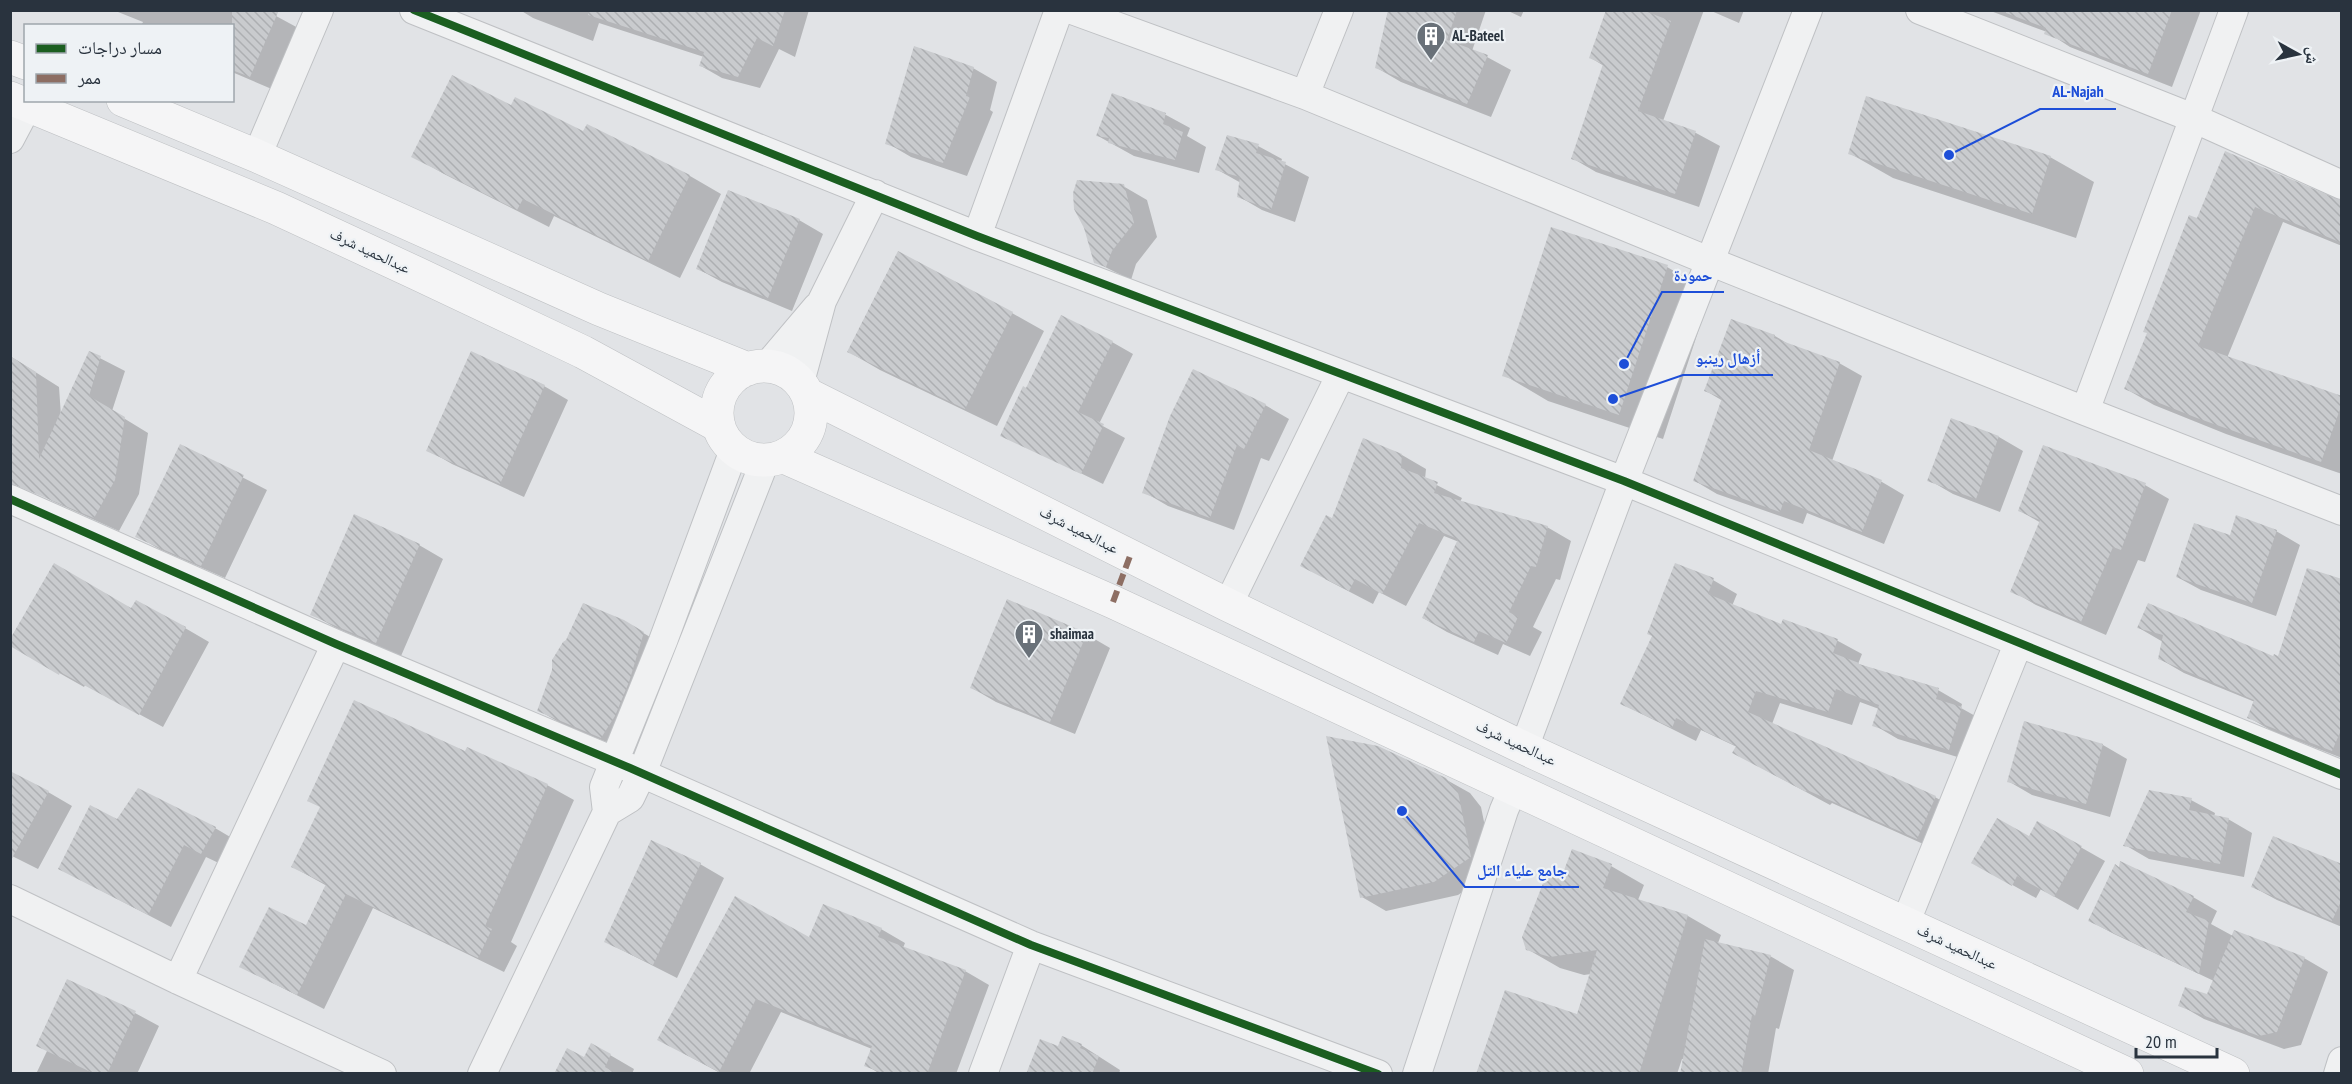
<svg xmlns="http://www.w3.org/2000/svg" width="2352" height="1084" viewBox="0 0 2352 1084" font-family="'PT Sans Narrow','Noto Naskh Arabic',sans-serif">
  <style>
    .shadow { fill: #0003 }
    .building { fill: url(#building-back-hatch) }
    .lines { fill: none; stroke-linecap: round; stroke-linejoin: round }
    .minor-casing { stroke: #bfc1c4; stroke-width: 30 }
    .major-casing { stroke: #bec0c3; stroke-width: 34 }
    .minor { stroke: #f0f1f2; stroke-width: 28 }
    .major { stroke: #f5f5f6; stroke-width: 33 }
    .quiet { stroke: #8d6e63; stroke-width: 6; stroke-dasharray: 12 6; stroke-linecap: butt }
    .cycleway-casing { stroke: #eef2f5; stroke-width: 11 }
    .cycleway { stroke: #1b5e20; stroke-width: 8 }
    .labels { text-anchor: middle; stroke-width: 4.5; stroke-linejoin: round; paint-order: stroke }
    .poi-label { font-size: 15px; font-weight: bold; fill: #29333e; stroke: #eef2f5; text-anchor: start }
    .street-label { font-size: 15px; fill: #29333e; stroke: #eef2f5 }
    .leader { fill: none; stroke: #1d4ed8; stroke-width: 2 }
    .callout-dot { fill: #1d4ed8; stroke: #eef2f5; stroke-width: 2 }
    .callout-label { font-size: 16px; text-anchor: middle; font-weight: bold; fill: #1d4ed8; stroke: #eef2f5; stroke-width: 4.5; stroke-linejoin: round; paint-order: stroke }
  </style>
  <defs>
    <pattern id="building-back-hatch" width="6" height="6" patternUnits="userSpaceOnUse" patternTransform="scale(1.5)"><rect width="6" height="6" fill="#c9cbce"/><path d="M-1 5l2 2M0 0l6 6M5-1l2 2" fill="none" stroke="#adafb2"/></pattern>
  </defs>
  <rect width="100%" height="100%" fill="#e1e3e6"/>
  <path class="shadow" d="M 113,10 L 265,10 L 300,29 L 274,90 L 232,72 L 232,26 L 141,26 L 143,22 Z
    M 520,10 L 809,10 L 795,57 L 779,49 L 760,88 L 722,78 L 701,66 L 704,57 L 599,23 L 593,41 L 533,18 Z
    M 1415,10 L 1486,10 L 1472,51 L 1487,57 L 1511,70 L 1491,117 L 1401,82 L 1377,68 Z
    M 1506,10 L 1524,10 L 1521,17 Z
    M 1609,10 L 1704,10 L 1663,121 L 1696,133 L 1720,146 L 1699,207 L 1596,172 L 1572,158 L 1604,66 L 1591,58 Z
    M 1709,10 L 1744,10 L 1739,23 Z
    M 1988,10 L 2201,10 L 2172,87 L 2070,47 L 2047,32 Z
    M 973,68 L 997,82 L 990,110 L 993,112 L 967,176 L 911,157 L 887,143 Z
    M 1113,95 L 1166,115 L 1190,128 L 1187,136 L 1206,147 L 1199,173 L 1134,156 L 1098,136 Z
    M 512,107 L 690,176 L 721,194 L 680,278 L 554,216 L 549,227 L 444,174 L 413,156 Z
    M 1258,146 L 1282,159 L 1281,162 L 1309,177 L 1295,222 L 1262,210 L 1238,196 L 1241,183 L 1216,169 Z
    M 1849,153 L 2050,157 L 2094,182 L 2076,238 L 1893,178 Z
    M 2226,153 L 2342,202 L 2342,246 L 2283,222 L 2227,358 L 2342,397 L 2342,474 L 2226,434 L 2154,405 L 2126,389 Z
    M 1123,186 L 1147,200 L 1157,237 L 1136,264 L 1131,280 L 1095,262 Z
    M 799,220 L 823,234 L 792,311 L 722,282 L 698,269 Z
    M 1667,267 L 1711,292 L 1663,439 L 1548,401 L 1504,375 Z
    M 1012,313 L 1044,331 L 997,426 L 880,370 L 849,352 Z
    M 1732,321 L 1775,336 L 1793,347 L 1839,363 L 1862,376 L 1832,461 L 1882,482 L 1904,495 L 1884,544 L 1807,513 L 1803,524 L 1717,494 L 1695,481 L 1723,401 L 1706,391 Z
    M 1112,342 L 1133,354 L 1099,424 L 1125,438 L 1103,484 L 1002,435 L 1027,390 Z
    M 90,353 L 125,371 L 112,411 L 148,433 L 139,494 L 119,531 L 52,501 L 28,487 L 10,469 L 10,356 L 59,387 L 61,416 Z
    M 544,386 L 568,400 L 524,497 L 452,464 L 428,450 Z
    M 1265,405 L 1289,419 L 1269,461 L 1261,458 L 1234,530 L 1168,506 L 1144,492 Z
    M 1952,419 L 1999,437 L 2023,451 L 2000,512 L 1953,494 L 1929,480 Z
    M 181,446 L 267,490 L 225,578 L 161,550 L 137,536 Z
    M 1402,455 L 1426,469 L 1425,479 L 1462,498 L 1460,502 L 1547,527 L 1571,541 L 1560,580 L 1556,579 L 1533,627 L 1542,632 L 1530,656 L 1503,644 L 1498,655 L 1447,632 L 1423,618 L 1459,542 L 1444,536 L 1406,606 L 1379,592 L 1373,604 L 1325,579 L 1333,520 Z
    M 2145,485 L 2169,499 L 2145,562 L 2138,560 L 2106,635 L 2036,605 L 2012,591 L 2041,523 L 2020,511 Z
    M 2276,531 L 2300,545 L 2276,616 L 2201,590 L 2177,577 L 2231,537 Z
    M 419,545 L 443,559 L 401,656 L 336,628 L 312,614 Z
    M 1713,580 L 1737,594 L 1732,606 L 1782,626 L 1784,621 L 1838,641 L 1862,654 L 1858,664 L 1938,690 L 1962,704 L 1961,708 L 1986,722 L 1974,762 L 1898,739 L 1874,725 L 1879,709 L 1860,702 L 1852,725 L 1780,703 L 1772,724 L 1935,797 L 1959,811 L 1941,852 L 1832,803 L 1830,805 L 1758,766 L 1737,747 L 1701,730 L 1696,741 L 1622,704 Z
    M 2342,581 L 2342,758 L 2272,731 L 2248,717 L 2255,702 L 2184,673 L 2160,659 L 2163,642 L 2139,628 L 2279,658 Z
    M 132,610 L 185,628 L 209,642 L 163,727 L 85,685 L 84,687 L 10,645 Z
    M 623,621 L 667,647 L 626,750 L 562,724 L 538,710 Z
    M 1086,634 L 1110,648 L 1075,734 L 996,702 L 972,688 Z
    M 2103,745 L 2127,759 L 2110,817 L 2032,795 L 2008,781 Z
    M 466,753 L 547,785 L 574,800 L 511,942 L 517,946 L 504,972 L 373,908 L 324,1009 L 241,967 L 306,927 L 327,886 L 293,867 Z
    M 1445,779 L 1470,793 L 1481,807 L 1494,871 L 1458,895 L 1386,911 L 1362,897 Z
    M 48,792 L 72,806 L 38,869 L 10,855 Z
    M 2191,800 L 2215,813 L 2214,817 L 2228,819 L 2252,833 L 2244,877 L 2149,859 L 2125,845 Z
    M 118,821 L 215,828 L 237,841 L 223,865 L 206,857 L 171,927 L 60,869 Z
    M 2038,823 L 2105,861 L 2078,910 L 2041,889 L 2036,898 L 1973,863 L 2029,838 Z
    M 1573,851 L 1611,866 L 1644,885 L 1638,900 L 1688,916 L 1721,935 L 1718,943 L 1770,956 L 1794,970 L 1779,1029 L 1776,1028 L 1768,1074 L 1681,1074 L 1684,1059 L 1682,1059 L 1677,1074 L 1487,1074 L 1578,1016 L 1591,974 L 1584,975 L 1560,968 L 1527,949 L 1564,875 Z
    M 700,864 L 724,878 L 677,978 L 606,942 Z
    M 2342,866 L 2342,927 L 2277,900 L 2253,887 Z
    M 2193,897 L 2217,911 L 2211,924 L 2233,936 L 2304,958 L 2328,972 L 2301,1045 L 2284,1049 L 2204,1019 L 2180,1005 L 2208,996 L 2214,981 L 2114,934 L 2090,921 Z
    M 881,929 L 905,943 L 903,948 L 965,971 L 989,985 L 956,1074 L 880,1074 L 866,1065 L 872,1049 L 781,1012 L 749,1074 L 722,1074 L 683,1053 L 810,939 Z
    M 135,1013 L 159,1026 L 137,1074 L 36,1074 L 47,1051 Z
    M 1081,1045 L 1120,1070 L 1119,1074 L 1028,1074 L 1059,1048 Z
    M 610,1055 L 634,1069 L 632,1074 L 555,1074 L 584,1059 Z"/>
  <path class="building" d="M 232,10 L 279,10 L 250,77 L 232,70 Z
    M 589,10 L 785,10 L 773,46 L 757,38 L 738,77 L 699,66 L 704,52 L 588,15 Z
    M 1388,10 L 1457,10 L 1447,40 L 1488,55 L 1467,104 L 1375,68 Z
    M 1606,10 L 1642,10 L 1671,21 L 1638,111 L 1696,131 L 1675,194 L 1571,159 L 1603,64 L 1589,58 Z
    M 2006,10 L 2172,10 L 2148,74 L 2044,34 L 2046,28 L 2006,13 Z
    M 914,46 L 974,67 L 966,96 L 970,97 L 943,163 L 885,144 Z
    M 452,75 L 511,105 L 515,97 L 583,131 L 587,124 L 690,175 L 648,261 L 523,199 L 517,210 L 411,157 Z
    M 1112,93 L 1166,113 L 1163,124 L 1183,132 L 1175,160 L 1108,143 L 1109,138 L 1096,136 Z
    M 1866,96 L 2051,156 L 2032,214 L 1848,154 Z
    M 1227,135 L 1259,144 L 1256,153 L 1286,162 L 1271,210 L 1237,197 L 1240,177 L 1215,170 Z
    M 2225,151 L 2342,201 L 2342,243 L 2255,207 L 2198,346 L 2342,396 L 2342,404 L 2321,462 L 2197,418 L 2124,389 L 2147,333 L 2143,332 L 2189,215 L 2197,218 Z
    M 1077,180 L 1124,184 L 1134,223 L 1112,251 L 1106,267 L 1094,263 L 1084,228 L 1074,209 L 1073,193 Z
    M 728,190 L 800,219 L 768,298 L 696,269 Z
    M 1551,227 L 1668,265 L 1619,415 L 1502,376 Z
    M 898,251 L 1013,312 L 965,409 L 847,352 Z
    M 1061,315 L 1113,341 L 1078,412 L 1104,424 L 1081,474 L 1000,436 L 1023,386 L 1026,388 Z
    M 1731,319 L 1775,335 L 1774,338 L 1840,362 L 1809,450 L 1882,480 L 1862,532 L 1784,501 L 1780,512 L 1693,481 L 1722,398 L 1704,391 Z
    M 89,351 L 101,356 L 89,396 L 125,417 L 115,480 L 94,518 L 10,483 L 10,356 L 36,372 L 39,459 Z
    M 471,351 L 545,385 L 500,484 L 426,451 Z
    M 1193,369 L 1266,404 L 1244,449 L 1237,445 L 1210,518 L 1142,493 L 1170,416 Z
    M 1951,418 L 1999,436 L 1976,499 L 1927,481 Z
    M 1363,438 L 1402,454 L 1401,468 L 1438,482 L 1434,493 L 1548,526 L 1536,567 L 1531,566 L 1509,612 L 1518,617 L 1506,643 L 1479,631 L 1474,642 L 1422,618 L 1458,539 L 1419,523 L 1382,594 L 1355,579 L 1349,591 L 1300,566 L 1326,515 L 1332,518 Z
    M 180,444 L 244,475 L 201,566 L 135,537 Z
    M 2043,445 L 2146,483 L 2121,550 L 2113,547 L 2081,622 L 2010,592 L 2040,520 L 2018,511 Z
    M 354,514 L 420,544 L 376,643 L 310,615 Z
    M 2236,515 L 2277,530 L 2252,603 L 2176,577 L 2194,523 L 2230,535 Z
    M 54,563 L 131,608 L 136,600 L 186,627 L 139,715 L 60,672 L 59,675 L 10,646 L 10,639 Z
    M 1675,563 L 1714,578 L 1708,594 L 1781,624 L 1783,619 L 1838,639 L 1833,653 L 1859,663 L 1859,664 L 1939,688 L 1936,699 L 1962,707 L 1949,750 L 1872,726 L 1879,705 L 1836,689 L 1828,712 L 1756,691 L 1748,712 L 1936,796 L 1917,839 L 1807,790 L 1806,792 L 1732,753 L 1736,746 L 1676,718 L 1672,728 L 1620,704 L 1652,636 L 1647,634 Z
    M 2307,568 L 2342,579 L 2342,728 L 2332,751 L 2247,718 L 2254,700 L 2158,659 L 2163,635 L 2137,628 L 2148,603 L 2273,656 L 2274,654 L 2278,656 Z
    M 1007,599 L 1087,633 L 1050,722 L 970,688 Z
    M 583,603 L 624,620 L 644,632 L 629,682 L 615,716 L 601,738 L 537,711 L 552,670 L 552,660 L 563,642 L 566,640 Z
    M 354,700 L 465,751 L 467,747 L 548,784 L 485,926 L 492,929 L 478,958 L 346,894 L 297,995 L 239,967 L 269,907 L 306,925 L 326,884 L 291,867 L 320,807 L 307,801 Z
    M 2024,721 L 2103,744 L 2086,804 L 2007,782 Z
    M 1326,736 L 1378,746 L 1446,778 L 1458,792 L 1471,857 L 1434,882 L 1360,898 Z
    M 10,771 L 49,791 L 10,862 Z
    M 138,788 L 216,827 L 201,854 L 184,845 L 148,915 L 58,869 L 90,805 L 117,819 Z
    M 2149,790 L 2192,798 L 2189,810 L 2229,818 L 2220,864 L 2123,846 Z
    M 1997,818 L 2029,836 L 2037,821 L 2082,846 L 2054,897 L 2017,876 L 2012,886 L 1971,863 Z
    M 2273,836 L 2342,864 L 2342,899 L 2332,921 L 2251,887 Z
    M 651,840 L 701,863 L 653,965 L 604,942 Z
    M 1572,849 L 1612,864 L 1603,888 L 1688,915 L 1639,1074 L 1476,1074 L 1505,990 L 1577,1014 L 1597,950 L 1550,957 L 1526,950 L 1522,937 L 1549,868 L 1563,873 Z
    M 2120,861 L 2194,896 L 2186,912 L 2209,921 L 2199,974 L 2088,921 L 2115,864 L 2119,867 Z
    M 735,896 L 809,937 L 823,904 L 882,928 L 878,937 L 966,970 L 927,1074 L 885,1074 L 864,1066 L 872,1046 L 756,999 L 719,1072 L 657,1040 Z
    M 2234,930 L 2305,957 L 2277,1032 L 2259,1036 L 2178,1006 L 2185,987 L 2207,994 Z
    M 1705,939 L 1771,955 L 1755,1016 L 1752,1015 L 1741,1074 L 1680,1074 Z
    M 67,979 L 136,1011 L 107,1074 L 95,1074 L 36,1046 Z
    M 1062,1036 L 1082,1044 L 1080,1048 L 1099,1056 L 1092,1074 L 1026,1074 L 1040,1039 L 1058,1046 Z
    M 591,1043 L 611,1054 L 605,1067 L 617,1074 L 554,1074 L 567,1048 L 584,1057 Z"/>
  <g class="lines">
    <g class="minor-casing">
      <path id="minor" d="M 414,10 L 977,236 L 1624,481 L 2342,775
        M 1072,10 L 1305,95 L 1709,261 L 2085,411 L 2342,511
        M 1920,10 L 2193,118 L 2342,185
        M 1305,95 L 1339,10
        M 10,139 L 28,105
        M 257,156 L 319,10
        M 977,236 L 1059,10
        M 767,366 L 817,307
        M 800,382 L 822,301 L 875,194
        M 2085,411 L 2234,10
        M 10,499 L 336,644 L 630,768 L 1031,945 L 1378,1074
        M 1228,605 L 1341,374
        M 1524,748 L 1624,481 L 1808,10
        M 607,812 L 630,798 L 642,773 L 765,461
        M 10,899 L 178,980 L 382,1074
        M 1905,924 L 2018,644
        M 178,980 L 336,644
        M 482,1074 L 607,812 L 604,787 L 663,641 L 734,450
        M 983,1074 L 1031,945
        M 1417,1074 L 1504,810 L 1513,789
        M 2338,1074 L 2342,1061"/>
    </g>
    <g class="major-casing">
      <path id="major" d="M 10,57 L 26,63
        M 10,98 L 276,208 L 416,273 L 583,352 L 719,426
        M 123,100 L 257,156 L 599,309 L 748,369
        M717 413a47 47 0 1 1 94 0a47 47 0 1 1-94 0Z
        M 807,394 L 1228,605 L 1524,748 L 2233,1074
        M 784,457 L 1113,602 L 2127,1074"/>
    </g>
    <use href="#minor" class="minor"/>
    <use href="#major" class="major"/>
    <path class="quiet" d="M 1113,602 L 1130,556"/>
    <g class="cycleway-casing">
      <path id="cycleway" d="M 414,10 L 977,236 L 1624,481 L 2342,775
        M 10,499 L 336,644 L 630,768 L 1031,945 L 1378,1074"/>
    </g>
    <use href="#cycleway" class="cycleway"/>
  </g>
  <defs>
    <g id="building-pin" transform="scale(1.5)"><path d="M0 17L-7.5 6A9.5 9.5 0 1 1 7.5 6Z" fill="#697179" stroke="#eef2f5"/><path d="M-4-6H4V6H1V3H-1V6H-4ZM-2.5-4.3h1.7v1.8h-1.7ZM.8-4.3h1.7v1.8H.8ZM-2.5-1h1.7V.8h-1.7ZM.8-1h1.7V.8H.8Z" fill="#fff"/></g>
  </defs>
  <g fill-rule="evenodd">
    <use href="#building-pin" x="1431" y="36"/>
    <use href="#building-pin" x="1029" y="634"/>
  </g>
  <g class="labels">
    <g class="poi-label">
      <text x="1452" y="41">AL-Bateel</text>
      <text x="1050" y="639">shaimaa</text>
    </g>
    <g class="street-label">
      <text transform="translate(370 251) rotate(25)" y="5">عبدالحميد شرف</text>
      <text transform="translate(1079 530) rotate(27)" y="5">عبدالحميد شرف</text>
      <text transform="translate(1516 743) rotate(25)" y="5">عبدالحميد شرف</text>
      <text transform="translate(1957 947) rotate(25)" y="5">عبدالحميد شرف</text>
    </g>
  </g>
  <path class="leader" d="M1949 155L2040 109H2116M1624 364L1662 292H1724M1613 399L1683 375H1773M1402 811L1465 887H1579"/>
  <g class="callout-dot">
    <circle cx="1949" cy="155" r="6"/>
    <circle cx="1624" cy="364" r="6"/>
    <circle cx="1613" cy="399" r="6"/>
    <circle cx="1402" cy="811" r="6"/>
  </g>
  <g class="callout-label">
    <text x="2078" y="97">AL-Najah</text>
    <text x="1693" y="281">حمودة</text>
    <text x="1728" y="364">أزهال رينبو</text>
    <text x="1522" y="876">جامع علياء التل</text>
  </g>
  <rect width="2352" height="1084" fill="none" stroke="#29333e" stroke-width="24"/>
  <rect x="24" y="24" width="210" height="78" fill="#eef2f5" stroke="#9fa6ac" stroke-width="1.5"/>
  <rect x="36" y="44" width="30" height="9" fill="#1b5e20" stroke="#9fa6ac" stroke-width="1.5"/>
  <text x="78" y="54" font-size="18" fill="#29333e">مسار دراجات</text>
  <rect x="36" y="74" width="30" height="9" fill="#8d6e63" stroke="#9fa6ac" stroke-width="1.5"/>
  <text x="78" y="84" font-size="18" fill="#29333e">ممر</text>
  <g transform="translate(2298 54) rotate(98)" stroke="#eef2f5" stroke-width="4.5" paint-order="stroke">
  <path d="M0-4.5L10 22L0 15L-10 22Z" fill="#29333e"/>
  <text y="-9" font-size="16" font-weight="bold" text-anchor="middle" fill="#29333e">ش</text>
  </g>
  <path d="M2136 1048v9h81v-9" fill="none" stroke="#29333e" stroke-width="3"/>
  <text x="2145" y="1048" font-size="18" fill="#29333e" stroke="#eef2f5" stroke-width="4.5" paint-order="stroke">20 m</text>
</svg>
